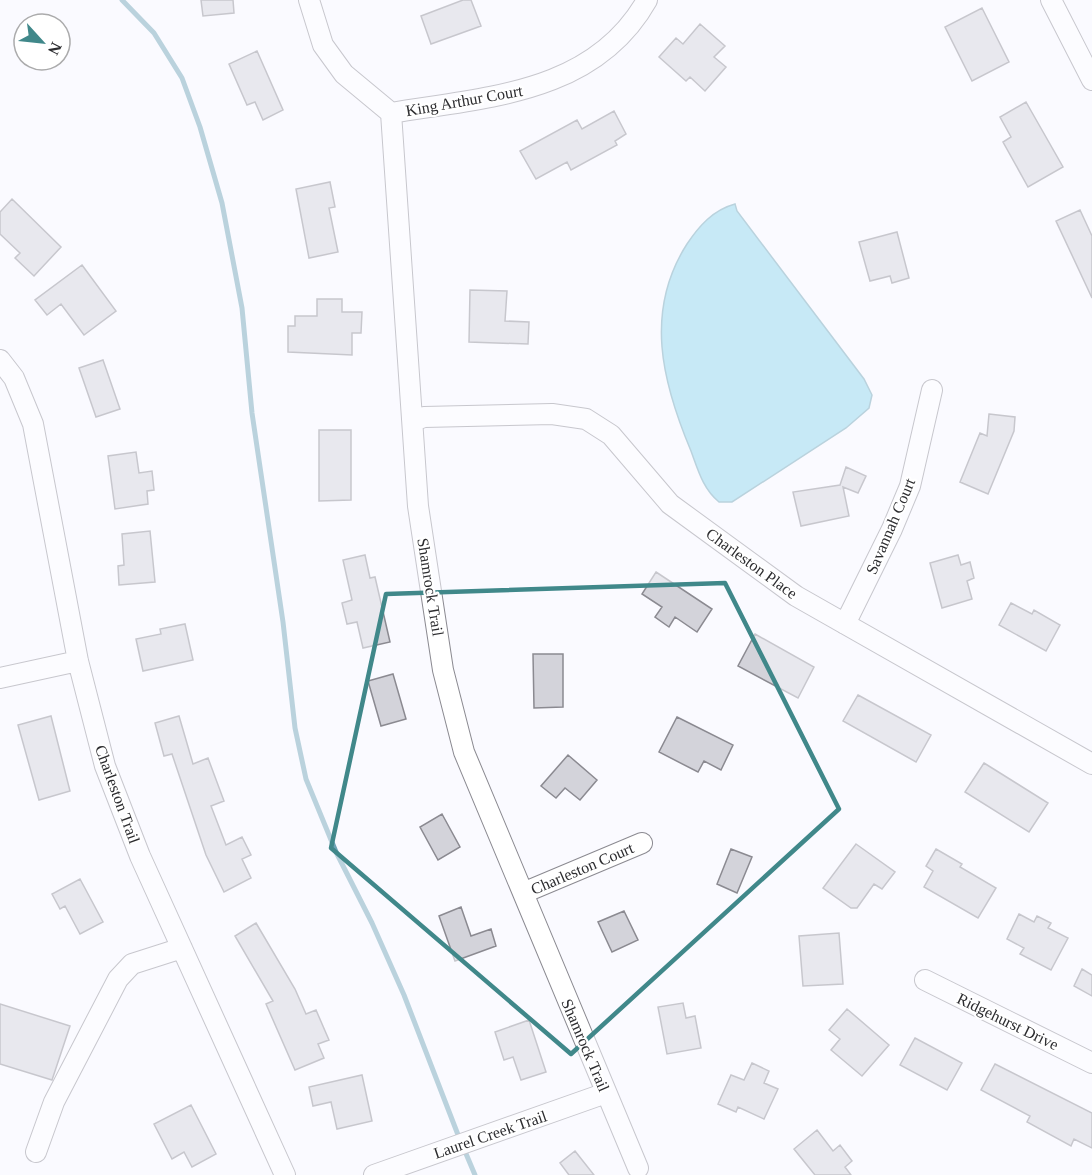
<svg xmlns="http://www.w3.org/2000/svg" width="1092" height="1175" viewBox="0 0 1092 1175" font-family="Georgia,serif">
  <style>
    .water { fill: #89d6ec; stroke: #6da3b4; stroke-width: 1.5 }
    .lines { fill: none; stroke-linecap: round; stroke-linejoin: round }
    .stream { stroke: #6da3b4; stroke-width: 5 }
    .building { fill: #d3d3da; stroke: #8b8a91; stroke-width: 1.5 }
    .minor-casing { stroke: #8b8a91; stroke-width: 22 }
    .minor { stroke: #fff; stroke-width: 20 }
    .marked { fill: none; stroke: #40888a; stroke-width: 4.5; stroke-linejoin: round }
    .labels { text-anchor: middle; stroke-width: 4.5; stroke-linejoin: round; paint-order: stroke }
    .street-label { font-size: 16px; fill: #2d2d30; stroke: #fff }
  </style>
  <rect width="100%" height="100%" fill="#fafaff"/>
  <path class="water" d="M 735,204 L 737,211 L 864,379 L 872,395 L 869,408 L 846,428 L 732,502 L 719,502 C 703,489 698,470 691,451 C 662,382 644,311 687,244 C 699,226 713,210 735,204 Z"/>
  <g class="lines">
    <path class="stream" d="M 122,0 L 154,33 L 182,78 L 200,127 L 222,203 L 242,308 L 252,413 L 283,622 L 295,728 L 306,779 L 336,852 L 372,923 L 404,995 L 460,1140
      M 464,1149 L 475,1175"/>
  </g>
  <path class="building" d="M 201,0 L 233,0 L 234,13 L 203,16 Z
    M 463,0 L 471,0 L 481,26 L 431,44 L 421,16 Z
    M 982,8 L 1009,62 L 972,81 L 945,27 Z
    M 700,24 L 725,46 L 714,57 L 726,67 L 705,91 L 690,77 L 686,81 L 659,57 L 676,38 L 683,44 Z
    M 257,51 L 283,110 L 263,120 L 255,102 L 247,105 L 229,64 Z
    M 1026,102 L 1063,167 L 1028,187 L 1003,142 L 1011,137 L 1000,117 Z
    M 614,111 L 626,134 L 615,141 L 617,145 L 571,170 L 567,162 L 536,179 L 520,151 L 577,120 L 582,129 Z
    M 330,182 L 335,207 L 329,208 L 338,252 L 309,258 L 296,189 Z
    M 12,199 L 61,247 L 34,276 L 15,258 L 20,253 L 0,234 L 0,212 Z
    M 1080,210 L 1092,236 L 1092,298 L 1056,221 Z
    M 897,232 L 909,278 L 892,283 L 890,276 L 870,281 L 859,242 Z
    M 82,265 L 116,311 L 84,335 L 61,304 L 47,315 L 35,300 Z
    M 470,290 L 507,291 L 505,321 L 529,322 L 528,344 L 469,342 Z
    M 317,299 L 342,299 L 342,312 L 362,312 L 361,333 L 352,333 L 352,355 L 288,352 L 288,326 L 295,326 L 295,316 L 317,316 Z
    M 103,360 L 120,409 L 96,417 L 79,368 Z
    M 989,414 L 1015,417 L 1014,431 L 988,494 L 960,482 L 980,433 L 987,436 Z
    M 319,430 L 351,430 L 351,500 L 319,501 Z
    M 136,452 L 139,473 L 152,471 L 154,490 L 147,491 L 148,504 L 115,509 L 108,456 Z
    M 846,467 L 866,476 L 858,493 L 843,487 L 849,516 L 801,526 L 793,492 L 840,485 Z
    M 150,531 L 155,582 L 119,585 L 118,566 L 124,565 L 122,534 Z
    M 365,555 L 370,578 L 375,577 L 390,642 L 363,648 L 357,622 L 347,624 L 342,603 L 352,600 L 343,560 Z
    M 958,555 L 961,565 L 970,562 L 974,578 L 967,581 L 972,599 L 942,608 L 930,563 Z
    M 656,572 L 712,609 L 697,632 L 675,617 L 669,627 L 655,617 L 662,607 L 642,594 Z
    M 1011,603 L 1032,614 L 1034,610 L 1060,625 L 1046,651 L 999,625 Z
    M 185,624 L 193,660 L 143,671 L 136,639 L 161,634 L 160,629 Z
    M 755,634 L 814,667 L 798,698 L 738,666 Z
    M 533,654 L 563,654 L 563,707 L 534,708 Z
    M 393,674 L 406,719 L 381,726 L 368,681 Z
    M 858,695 L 931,735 L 916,762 L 843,721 Z
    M 51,716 L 70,791 L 39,800 L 18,725 Z
    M 179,716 L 193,764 L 208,758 L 224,801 L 211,806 L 226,845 L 242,837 L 251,855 L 242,859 L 251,878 L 224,892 L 206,855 L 172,754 L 164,756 L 155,723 Z
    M 677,717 L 733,745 L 721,770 L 704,761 L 698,772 L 659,752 Z
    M 568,755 L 597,780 L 580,800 L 565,788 L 556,798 L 541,786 Z
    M 984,763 L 1048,803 L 1029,832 L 965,792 Z
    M 442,814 L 460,847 L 438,860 L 420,827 Z
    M 856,844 L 895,872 L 882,889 L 874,884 L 857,908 L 851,908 L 823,888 Z
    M 731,849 L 752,857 L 737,893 L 717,884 Z
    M 936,849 L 962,864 L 960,867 L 996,888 L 978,918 L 924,887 L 933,871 L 926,866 Z
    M 80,879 L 103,922 L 80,934 L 65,906 L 60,909 L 52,894 Z
    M 461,907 L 471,936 L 491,929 L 496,946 L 455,961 L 439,916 Z
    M 624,911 L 638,940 L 612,952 L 598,922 Z
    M 1019,914 L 1034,922 L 1037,916 L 1051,923 L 1048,928 L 1068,938 L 1051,970 L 1020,954 L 1024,948 L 1007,939 Z
    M 256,923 L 295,989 L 306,1014 L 316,1010 L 329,1040 L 318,1044 L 324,1058 L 295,1070 L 266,1004 L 273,1001 L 235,936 Z
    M 839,933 L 843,984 L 803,986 L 799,936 Z
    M 1082,969 L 1092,975 L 1092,996 L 1074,986 Z
    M 683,1003 L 686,1018 L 695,1016 L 701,1048 L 667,1054 L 658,1007 Z
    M 0,1004 L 70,1026 L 52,1080 L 0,1064 Z
    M 847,1009 L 889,1045 L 862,1076 L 831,1050 L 840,1039 L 829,1030 Z
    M 529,1020 L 546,1072 L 521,1080 L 513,1057 L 504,1060 L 495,1032 Z
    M 915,1038 L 962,1063 L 947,1090 L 900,1065 Z
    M 752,1063 L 769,1071 L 764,1083 L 778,1089 L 764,1119 L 738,1107 L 736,1112 L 718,1104 L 731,1075 L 744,1080 Z
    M 995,1064 L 1092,1113 L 1092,1148 L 1074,1139 L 1071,1146 L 1027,1122 L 1030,1116 L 981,1090 Z
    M 362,1075 L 372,1121 L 337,1129 L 331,1102 L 313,1106 L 309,1087 Z
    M 191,1105 L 216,1154 L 192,1167 L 184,1152 L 172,1159 L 154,1124 Z
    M 817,1130 L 833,1151 L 840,1145 L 852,1161 L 845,1167 L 851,1175 L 815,1175 L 794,1149 Z
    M 575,1151 L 594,1175 L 569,1175 L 560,1163 Z"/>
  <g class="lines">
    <g class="minor-casing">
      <path id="minor" d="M 309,0 L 323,45 L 344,74 L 391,113 L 418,506 L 443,670 L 464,752 L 638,1168
        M 1051,0 L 1092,80
        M 391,113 C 486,97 594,94 647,0
        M 0,360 L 14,378 L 33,424 L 78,661 L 105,766 L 140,856 L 285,1175
        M 413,421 L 424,417 L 552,414 L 586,419 L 611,435 L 670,504 L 796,596 L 1092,764
        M 845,624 L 892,529 L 910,486 L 932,390
        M 0,678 L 78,661
        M 523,893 L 642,843
        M 925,980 L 1092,1063
        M 36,1152 L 54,1102 L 118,979 L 132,964 L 182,948
        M 374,1175 L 606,1093"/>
    </g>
    <use href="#minor" class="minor"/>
  </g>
  <path d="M0 0H1092V1175H0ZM 725,583 L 839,809 L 571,1054 L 331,848 L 386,594 Z" fill="#fafaff" fill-opacity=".55" fill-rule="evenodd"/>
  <path class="marked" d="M 725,583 L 839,809 L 571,1054 L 331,848 L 386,594 Z"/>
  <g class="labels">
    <g class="street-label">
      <text transform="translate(464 100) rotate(-10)" y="6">King Arthur Court</text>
      <text transform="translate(890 526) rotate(-67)" y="6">Savannah Court</text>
      <text transform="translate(752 563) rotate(36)" y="6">Charleston Place</text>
      <text transform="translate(431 587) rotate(81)" y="6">Shamrock Trail</text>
      <text transform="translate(118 794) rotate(70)" y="6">Charleston Trail</text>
      <text transform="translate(582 868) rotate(-23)" y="6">Charleston Court</text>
      <text transform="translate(1008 1021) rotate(26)" y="6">Ridgehurst Drive</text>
      <text transform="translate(586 1045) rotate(67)" y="6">Shamrock Trail</text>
      <text transform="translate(490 1134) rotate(-19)" y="6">Laurel Creek Trail</text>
    </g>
  </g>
  <g transform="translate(42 42) rotate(117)"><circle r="28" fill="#ffffff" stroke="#ababac" stroke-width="1.5"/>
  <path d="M0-4.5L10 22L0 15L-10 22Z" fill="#40888a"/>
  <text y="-9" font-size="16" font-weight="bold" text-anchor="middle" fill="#2d2d30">N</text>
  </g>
</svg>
